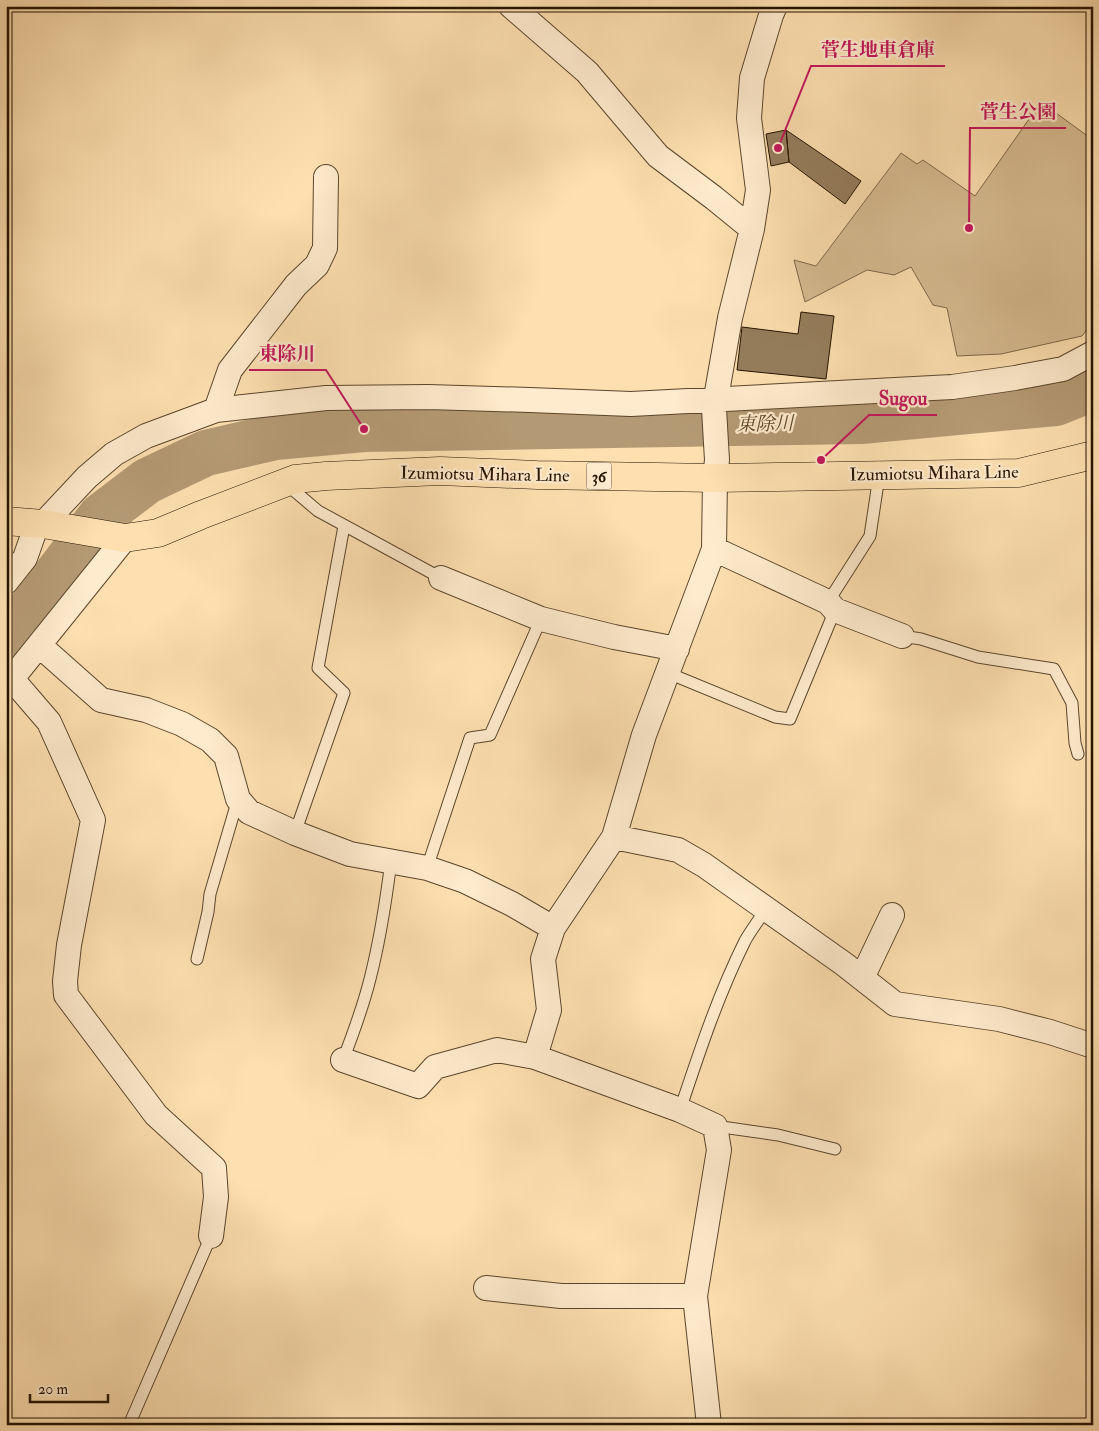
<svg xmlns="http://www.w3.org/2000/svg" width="1099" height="1431" viewBox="0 0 1099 1431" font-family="'IM FELL Double Pica','Noto Serif JP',serif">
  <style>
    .green { fill: #d8bc92; stroke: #7e6849 }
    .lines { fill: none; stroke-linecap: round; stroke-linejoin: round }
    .river { stroke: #b49a74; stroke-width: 46 }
    .building { fill: #957d5c; stroke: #251300 }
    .service-casing { stroke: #5b462c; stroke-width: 13 }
    .minor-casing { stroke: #5b462c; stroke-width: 26 }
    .primary-casing { stroke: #251300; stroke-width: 29 }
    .service { stroke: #feeacc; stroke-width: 11 }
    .minor { stroke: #feeacc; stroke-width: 24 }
    .primary { stroke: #fddfb0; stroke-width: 28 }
    .labels { text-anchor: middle; stroke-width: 4.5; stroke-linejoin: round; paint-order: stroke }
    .shield { fill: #feeacc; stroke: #66543d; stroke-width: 1 }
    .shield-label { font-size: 16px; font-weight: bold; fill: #251300 }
    .street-label { font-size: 18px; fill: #251300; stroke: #feeacc }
    .water-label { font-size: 19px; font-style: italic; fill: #5e492e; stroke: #feeacc }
    .leader { fill: none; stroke: #c2185b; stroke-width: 2 }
    .callout-dot { fill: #c2185b; stroke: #feeacc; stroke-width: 2 }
    .callout-label { font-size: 19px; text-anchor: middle; font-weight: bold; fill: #c2185b; stroke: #feeacc; stroke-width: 4.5; stroke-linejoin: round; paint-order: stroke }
  </style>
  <rect width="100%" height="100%" fill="#fddfb0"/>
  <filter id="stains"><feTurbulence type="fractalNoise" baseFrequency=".004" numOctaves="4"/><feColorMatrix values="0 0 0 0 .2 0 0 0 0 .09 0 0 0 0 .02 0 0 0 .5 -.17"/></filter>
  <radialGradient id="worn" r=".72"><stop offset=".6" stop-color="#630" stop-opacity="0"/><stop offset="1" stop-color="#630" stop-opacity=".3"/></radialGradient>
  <path class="green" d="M 1041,102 L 1093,140 L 1093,322 L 1082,336 L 1001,354 L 957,356 L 947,308 L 933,305 L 911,267 L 894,275 L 867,270 L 805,302 L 794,260 L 816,266 L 901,153 L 917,164 L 923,160 L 975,196 Z"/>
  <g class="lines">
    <path class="river" d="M 6,641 L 101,516 L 147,481 L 206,453 L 275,437 L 364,429 L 861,421 L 1056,403 L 1093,388"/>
  </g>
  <path class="building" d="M 786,130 L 861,181 L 845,204 L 789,162 Z
    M 786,130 L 789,162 L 771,166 L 766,134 Z
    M 801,312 L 834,316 L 826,379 L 737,370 L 742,327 L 798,334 Z"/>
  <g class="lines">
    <g class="service-casing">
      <path id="service" d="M 285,483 L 318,511 L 441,578
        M 828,602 L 870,536 L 879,476
        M 902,636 L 921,639 L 978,657 L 1054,669 L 1072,703 L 1075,743 L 1078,754
        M 668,673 L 775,717 L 790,719 L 835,610
        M 295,833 L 344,693 L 318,668 L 344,526
        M 427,868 L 470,738 L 490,735 L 541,619
        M 197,959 L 208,912 L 210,894 L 238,799
        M 343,1060 C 353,1034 363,1007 370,979 C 380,940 386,901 391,861
        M 680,1110 C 699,1053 718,995 745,941 C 751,930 759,920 766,909
        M 715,1126 L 778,1135 L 835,1149
        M 129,1425 L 211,1236"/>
    </g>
    <g class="minor-casing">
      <path id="minor" d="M 511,6 L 587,72 L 658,156 L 714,198 L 752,229
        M 216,410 L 230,370 L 296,285 L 317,265 L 325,248 L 326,177
        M 43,524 L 87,477 L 114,454 L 146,436 L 216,410 L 326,398 L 428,397 L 530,400 L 631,404 L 952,387 L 1015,378 L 1063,369 L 1093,353
        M 714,549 L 828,602 L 835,610 L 902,636
        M 441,578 L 541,619 L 614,637 L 677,649
        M 6,582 L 25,558 L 37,524
        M 39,645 L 101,700 L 146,710 L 182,724 L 210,740 L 226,756 L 238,799 L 249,812 L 295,833 L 350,854 L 427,868 L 465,881 L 512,904 L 553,928
        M 12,679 L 49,722 L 93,820 L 69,945 L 65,981 L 66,995 L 156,1115 L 214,1168 L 216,1197 L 211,1236
        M 6,686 L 125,538
        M 614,837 L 678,850 L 704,865 L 844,964 L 895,1004 L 999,1019 L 1050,1032 L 1093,1046
        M 862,978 L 892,915
        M 343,1060 L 418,1086 L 435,1067 L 497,1050 L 535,1057
        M 486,1288 L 561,1296 L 695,1296
        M 709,1425 L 695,1296 L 719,1150 L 715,1126 L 680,1110 L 535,1057 L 549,1010 L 543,959 L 553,928 L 614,837 L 644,735 L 714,549 L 715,478 L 717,460 L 714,409 L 730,318 L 752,229 L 758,190 L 749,118 L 752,78 L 771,15 L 775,6"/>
    </g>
    <g class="primary-casing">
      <path id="primary" d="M 6,521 L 43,524 L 125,538 L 158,533 L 201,515 L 295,479 L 326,476 L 440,471 L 537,475 L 715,478 L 1019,473 L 1093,455"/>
    </g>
    <use href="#service" class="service"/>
    <use href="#minor" class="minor"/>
    <use href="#primary" class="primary"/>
  </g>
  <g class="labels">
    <rect class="shield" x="586.5" y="462.5" width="25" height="27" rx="4"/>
    <g class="shield-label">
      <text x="599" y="482">36</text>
    </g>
    <g class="street-label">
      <text transform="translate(934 473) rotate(-1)" y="6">Izumiotsu Mihara Line</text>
      <text transform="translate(485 474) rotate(1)" y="6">Izumiotsu Mihara Line</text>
    </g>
    <g class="water-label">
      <text transform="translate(765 423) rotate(-1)" y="7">東除川</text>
    </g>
  </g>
  <path class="leader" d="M778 148L811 66H945M969 228L970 128H1066M364 429L326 370H249M821 460L869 415H937"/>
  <g class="callout-dot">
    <circle cx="778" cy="148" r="5"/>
    <circle cx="969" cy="228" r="5"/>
    <circle cx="364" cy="429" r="5"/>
    <circle cx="821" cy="460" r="5"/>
  </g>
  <g class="callout-label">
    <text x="878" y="56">菅生地車倉庫</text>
    <text x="1018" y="118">菅生公園</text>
    <text x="287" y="360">東除川</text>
    <text x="903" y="405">Sugou</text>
  </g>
  <rect width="1099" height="1431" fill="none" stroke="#fddfb0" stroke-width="25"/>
  <rect x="8" y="8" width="1084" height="1416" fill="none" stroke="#251300" stroke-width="2.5"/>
  <rect x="12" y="12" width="1074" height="1406" fill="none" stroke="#251300"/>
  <path d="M30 1394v8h78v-8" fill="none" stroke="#251300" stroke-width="2.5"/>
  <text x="38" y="1394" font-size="15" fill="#251300" stroke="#feeacc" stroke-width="4" paint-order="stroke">20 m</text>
  <rect width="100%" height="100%" filter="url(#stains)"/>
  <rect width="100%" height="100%" fill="url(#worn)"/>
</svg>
